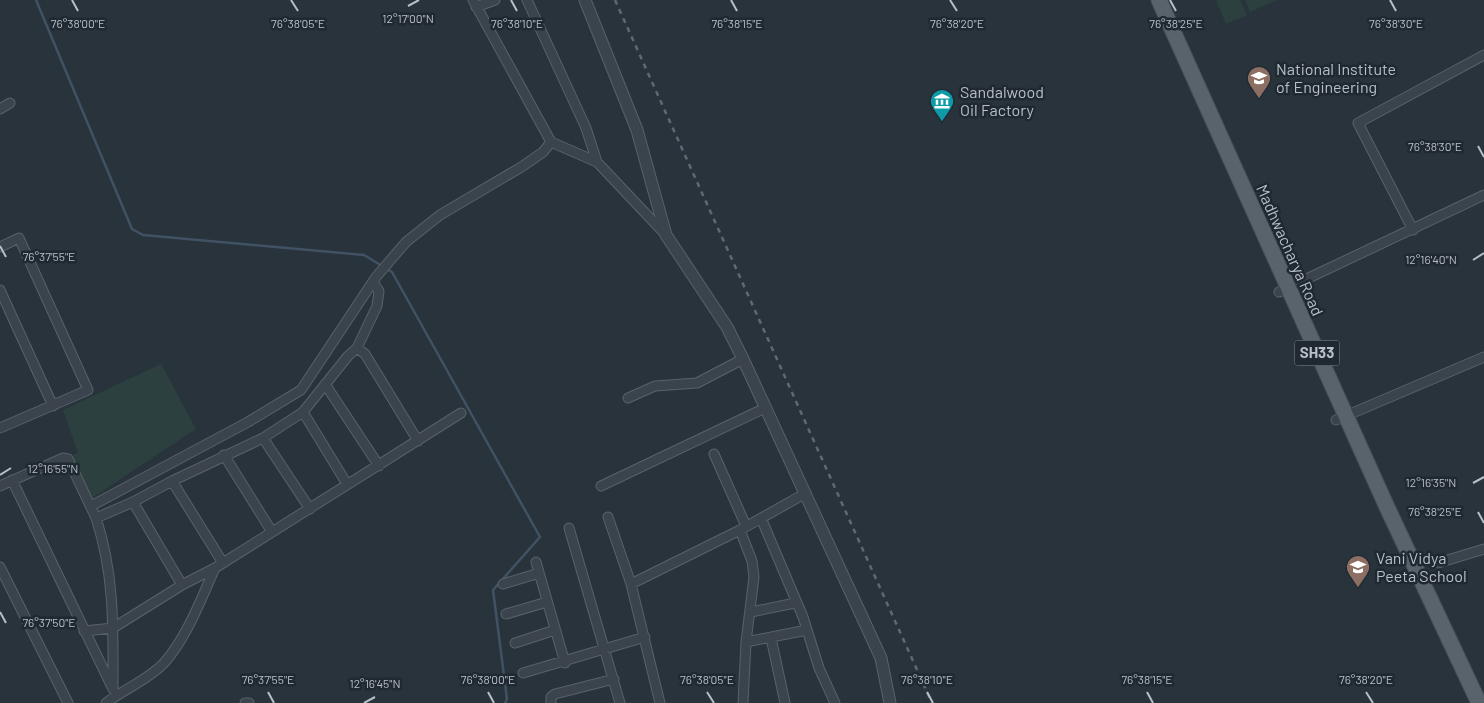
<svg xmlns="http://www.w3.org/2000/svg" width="1484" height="703" viewBox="0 0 1484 703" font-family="Barlow,sans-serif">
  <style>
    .green { fill: #2c413f }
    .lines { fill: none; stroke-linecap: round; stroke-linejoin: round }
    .stream { stroke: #405263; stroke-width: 2.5 }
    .minor-casing { stroke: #59626a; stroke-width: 11 }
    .tertiary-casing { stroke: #59626a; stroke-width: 13 }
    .primary-casing { stroke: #475058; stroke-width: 17 }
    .minor { stroke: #3b444c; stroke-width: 9 }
    .tertiary { stroke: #3b444c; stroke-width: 11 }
    .primary { stroke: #59636c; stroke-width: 15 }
    .rail { stroke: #5e6973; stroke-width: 2.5; stroke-dasharray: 5 5; stroke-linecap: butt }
    .ticks { fill: none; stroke: #b7bfc7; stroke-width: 2 }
    .labels { text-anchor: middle; stroke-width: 5; stroke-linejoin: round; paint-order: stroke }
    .shield { fill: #202931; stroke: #8a929a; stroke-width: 1 }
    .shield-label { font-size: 15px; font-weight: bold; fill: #b7bfc7 }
    .poi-label { font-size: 16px; fill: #b7bfc7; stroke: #202931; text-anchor: start }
    .street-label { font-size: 16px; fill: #b7bfc7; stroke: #202931 }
    .ticks-label { font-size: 12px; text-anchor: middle; fill: #b7bfc7; stroke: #202931; stroke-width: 5; stroke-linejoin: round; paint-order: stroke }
  </style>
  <rect width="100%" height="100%" fill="#28333c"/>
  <path class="green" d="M 1216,0 L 1240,0 L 1247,15 L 1226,24 Z
    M 1245,0 L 1277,0 L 1250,12 Z
    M 161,364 L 196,429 L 92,498 L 70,456 L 78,453 L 63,410 Z"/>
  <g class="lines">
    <path class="stream" d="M 36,0 L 132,229 L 143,235 L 364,255 L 382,266
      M 387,269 L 392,272 L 540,537 L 493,590 L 507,699 L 505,703"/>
    <g class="minor-casing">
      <path id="minor" d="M 473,0 L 551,142 L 597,162 L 666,235
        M 527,0 L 586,128 L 597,162
        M 476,7 L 495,0
        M 0,109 L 10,103
        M 1413,230 L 1358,123 L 1484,55
        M 0,247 L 19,238 L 88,390 L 0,428
        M 0,290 L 53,406
        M 1279,292 L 1484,195
        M 357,348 L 377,306 L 379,291 L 373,282
        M 325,384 L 379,466
        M 628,398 L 655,386 L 697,383 L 743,359
        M 303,412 L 347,484
        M 1336,420 L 1484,357
        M 263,438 L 310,509
        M 714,454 L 746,526
        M 224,455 L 272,532
        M 12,480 L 112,687
        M 172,481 L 223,563
        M 0,486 L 63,458 L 68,459 L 96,518
        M 601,486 L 765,408
        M 133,502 L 182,585
        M 91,506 L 248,422 L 301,390 L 376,277 L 406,242 L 440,215 L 523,166 L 543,152 L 551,142
        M 608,517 L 631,584 L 660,703
        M 761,518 L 803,617 L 819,668 L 835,703
        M 569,528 L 620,703
        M 740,530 L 752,561 L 754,577 L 746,642 L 743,703
        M 536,562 L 565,663
        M 1438,563 L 1484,549
        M 0,567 L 68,703
        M 503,584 L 539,573
        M 631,584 L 740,530 L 806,493
        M 751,612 L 795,603
        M 506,614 L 547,602
        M 84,631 L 113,628 L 182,585 L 215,568
        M 771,638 L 785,703
        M 746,642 L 807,630
        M 515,643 L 555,630
        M 523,673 L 645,637
        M 113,689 C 113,629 115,576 96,518 L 133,502 L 172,481 L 263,438 L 303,412 L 348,356 L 357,348 L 365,354 L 418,441
        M 106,703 C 124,689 148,680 164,663 C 187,637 201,599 215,568 L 461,413
        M 245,703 L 249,703
        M 551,703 L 551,697 L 555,694 L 614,679"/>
    </g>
    <g class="tertiary-casing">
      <path id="tertiary" d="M 585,0 L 637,130 L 666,235 L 727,327 L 743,359 L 881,658 L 890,703"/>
    </g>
    <g class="primary-casing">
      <path id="primary" d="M 1159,0 L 1386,505 L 1479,703"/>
    </g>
    <use href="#minor" class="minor"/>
    <use href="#tertiary" class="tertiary"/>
    <use href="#primary" class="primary"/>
    <path class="rail" d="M 615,0 L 932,703"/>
  </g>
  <path class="ticks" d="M 72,0 L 78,11M 291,0 L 298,11M 511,0 L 517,11M 731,0 L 737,11M 950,0 L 957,11M 1170,0 L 1176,11M 1390,0 L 1396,11M 408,6 L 419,0M 1478,146 L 1484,157M 0,246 L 6,257M 1473,260 L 1484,253M 0,475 L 11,468M 1473,483 L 1484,477M 1478,512 L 1484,523M 0,612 L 6,623M 268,692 L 274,703M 488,692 L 494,703M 707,692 L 714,703M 927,692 L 933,703M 1147,692 L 1153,703M 1366,692 L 1373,703M 364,703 L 375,697"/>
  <defs>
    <g id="university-pin" transform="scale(1.25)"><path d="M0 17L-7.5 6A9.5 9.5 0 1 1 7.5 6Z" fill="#8d6e63" stroke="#202931"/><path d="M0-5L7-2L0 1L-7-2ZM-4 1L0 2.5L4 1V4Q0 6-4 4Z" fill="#fff"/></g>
    <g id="museum-pin" transform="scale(1.25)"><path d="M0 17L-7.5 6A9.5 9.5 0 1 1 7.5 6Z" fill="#0f9aa8" stroke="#202931"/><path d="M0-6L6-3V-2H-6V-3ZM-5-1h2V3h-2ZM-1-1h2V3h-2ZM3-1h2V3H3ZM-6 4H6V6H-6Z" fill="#fff"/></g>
    <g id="school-pin" transform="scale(1.25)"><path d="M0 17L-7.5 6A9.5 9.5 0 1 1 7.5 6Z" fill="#8d6e63" stroke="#202931"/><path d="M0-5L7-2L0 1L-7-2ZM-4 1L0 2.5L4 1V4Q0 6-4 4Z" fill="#fff"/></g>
  </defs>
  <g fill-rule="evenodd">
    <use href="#university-pin" x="1259" y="78"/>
    <use href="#museum-pin" x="942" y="101"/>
    <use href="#school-pin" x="1358" y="567"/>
  </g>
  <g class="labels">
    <rect class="shield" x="1294.5" y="340.5" width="45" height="25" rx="4"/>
    <g class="shield-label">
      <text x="1317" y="358">SH33</text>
    </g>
    <g class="poi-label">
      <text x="1276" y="75">National Institute<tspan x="1276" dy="18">of Engineering</tspan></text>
      <text x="960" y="98">Sandalwood<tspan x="960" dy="18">Oil Factory</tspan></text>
      <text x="1376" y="564">Vani Vidya<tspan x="1376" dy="18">Peeta School</tspan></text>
    </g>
    <g class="street-label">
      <text transform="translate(1290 250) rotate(66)" y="6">Madhwacharya Road</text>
    </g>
  </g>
  <g class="ticks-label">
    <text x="408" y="23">12°17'00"N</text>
    <text x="1176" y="28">76°38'25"E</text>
    <text x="78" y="28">76°38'00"E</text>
    <text x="298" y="28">76°38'05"E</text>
    <text x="517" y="28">76°38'10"E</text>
    <text x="737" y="28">76°38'15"E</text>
    <text x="957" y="28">76°38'20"E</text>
    <text x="1396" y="28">76°38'30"E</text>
    <text x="1435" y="151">76°38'30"E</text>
    <text x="49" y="261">76°37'55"E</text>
    <text x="1431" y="264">12°16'40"N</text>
    <text x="53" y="473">12°16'55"N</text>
    <text x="1431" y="487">12°16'35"N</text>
    <text x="1435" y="516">76°38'25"E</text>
    <text x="49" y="627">76°37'50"E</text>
    <text x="268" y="684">76°37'55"E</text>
    <text x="488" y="684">76°38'00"E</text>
    <text x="707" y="684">76°38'05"E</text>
    <text x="927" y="684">76°38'10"E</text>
    <text x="1147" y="684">76°38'15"E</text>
    <text x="1366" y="684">76°38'20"E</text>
    <text x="375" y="688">12°16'45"N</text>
  </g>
</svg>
